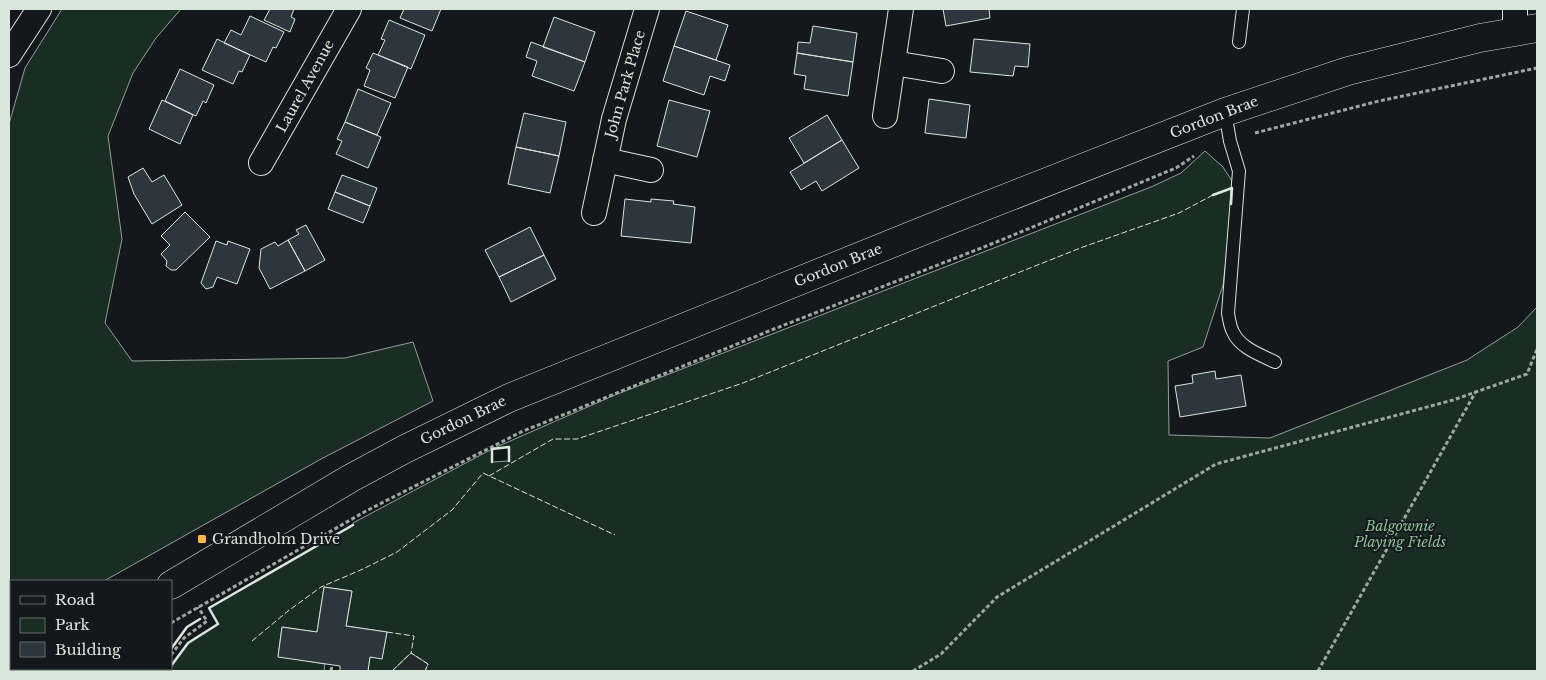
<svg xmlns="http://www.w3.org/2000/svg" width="1546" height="680" viewBox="0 0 1546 680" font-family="'Libre Baskerville',serif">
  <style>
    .green { fill: #1a2d24; stroke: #939e99; fill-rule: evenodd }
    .parking { fill: #24282b; stroke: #939e99 }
    .building { fill: #2c363c; stroke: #d8e6dc }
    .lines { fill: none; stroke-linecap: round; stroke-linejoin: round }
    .service-casing { stroke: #d8e6dc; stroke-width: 14 }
    .minor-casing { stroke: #d8e6dc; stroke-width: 26 }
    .secondary-casing { stroke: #d8e6dc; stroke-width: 29 }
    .path { stroke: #9da8a2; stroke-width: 3; stroke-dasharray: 4 2.5; stroke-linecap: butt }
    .service { stroke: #14181c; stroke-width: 12 }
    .minor { stroke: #14181c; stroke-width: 24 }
    .secondary { stroke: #14181c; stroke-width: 28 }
    .fence { stroke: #d8e6dc; stroke-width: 1; stroke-dasharray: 6 2.5; stroke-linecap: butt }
    .wall { stroke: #d8e6dc; stroke-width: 2.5 }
    .poi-dot { fill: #ffb74d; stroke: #14181c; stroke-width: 2 }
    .labels { text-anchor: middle; stroke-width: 4; stroke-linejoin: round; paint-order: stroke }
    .street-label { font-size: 14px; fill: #d8e6dc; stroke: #14181c }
    .park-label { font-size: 14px; font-style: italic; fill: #8ac095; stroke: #14181c }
    .poi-label { font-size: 14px; fill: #d8e6dc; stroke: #14181c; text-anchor: start }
  </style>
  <rect width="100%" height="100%" fill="#14181c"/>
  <path class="green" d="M 62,9 L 181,9 L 156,38 L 133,73 L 108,136 L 122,239 L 105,323 L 132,361 L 345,358 L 413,342 L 433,401 L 321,459 L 104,581 L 11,581 L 11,635 L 9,637 L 9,124 L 25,68 Z
    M 1205,151 L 1223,167 L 1232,181 L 1229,232 L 1223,285 L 1203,347 L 1168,361 L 1169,435 L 1270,438 L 1467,360 L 1518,327 L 1537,307 L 1537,671 L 425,671 L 428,664 L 411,653 L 392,671 L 368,671 L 370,657 L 382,658 L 387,632 L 346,626 L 352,591 L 324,587 L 317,632 L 282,627 L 278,656 L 325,664 L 324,671 L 168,671 L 171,669 L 171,666 L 188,643 L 218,624 L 209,608 L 353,525 L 353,523 L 492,449 L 615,395 L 1151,187 L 1181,173 ZM 508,447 L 509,461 L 492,462 L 492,449 Z"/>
  <path class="parking" d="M 411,653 L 428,664 L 425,671 L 392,671 Z"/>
  <path class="building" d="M 268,9 L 294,9 L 291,17 L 295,19 L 290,32 L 264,20 L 270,9 Z
    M 404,9 L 441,9 L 432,31 L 400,18 Z
    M 943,9 L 989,9 L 990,18 L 946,26 Z
    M 686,11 L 728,25 L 716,60 L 674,46 Z
    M 250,16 L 284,32 L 276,48 L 273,47 L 266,62 L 224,43 L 231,30 L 241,35 Z
    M 554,17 L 595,32 L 585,62 L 543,47 Z
    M 389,20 L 425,35 L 411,69 L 378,55 L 385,40 L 381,39 Z
    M 813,26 L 857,33 L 853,62 L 797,53 L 798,42 L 810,43 Z
    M 217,39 L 250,55 L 242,72 L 239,71 L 233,84 L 202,70 Z
    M 974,39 L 1030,44 L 1028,67 L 1015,66 L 1013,76 L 970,72 Z
    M 531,42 L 585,62 L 574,91 L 532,76 L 537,61 L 526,57 Z
    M 674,46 L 730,65 L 725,81 L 710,76 L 704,95 L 663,81 Z
    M 373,53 L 408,67 L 395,98 L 364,86 L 370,70 L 366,68 Z
    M 797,53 L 853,62 L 848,96 L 804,89 L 806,76 L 794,74 Z
    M 180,69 L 214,85 L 206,103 L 203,101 L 196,116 L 165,101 Z
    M 358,89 L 391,103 L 377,135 L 345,122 Z
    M 929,99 L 970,105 L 966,138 L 925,133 Z
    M 162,100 L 193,115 L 180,144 L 149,129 Z
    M 669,100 L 710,111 L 697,157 L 657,146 Z
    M 524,113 L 566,122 L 559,156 L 516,147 Z
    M 827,115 L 842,140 L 804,163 L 789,138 Z
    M 345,122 L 381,137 L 368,168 L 336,154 L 342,141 L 337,139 Z
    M 842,140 L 859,168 L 822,191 L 816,181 L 801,190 L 790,172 Z
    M 516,147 L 559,156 L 550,193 L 508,184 Z
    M 143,168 L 152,182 L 164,175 L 182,205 L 152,224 L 134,194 L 128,177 Z
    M 342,175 L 377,188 L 370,206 L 335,192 Z
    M 335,192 L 370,206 L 363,223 L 328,209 Z
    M 625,199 L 651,202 L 651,199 L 674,201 L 673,204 L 695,207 L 691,243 L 621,236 Z
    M 185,212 L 210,237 L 176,270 L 171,270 L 166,266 L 167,261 L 161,254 L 170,245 L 161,236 Z
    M 306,225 L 325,260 L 305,271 L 288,240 L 299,234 L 296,230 Z
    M 530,227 L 544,255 L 499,277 L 485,250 Z
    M 288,240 L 305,271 L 270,289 L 259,268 L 261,249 L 275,242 L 278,246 Z
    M 216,241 L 227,245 L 228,241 L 250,249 L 237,284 L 217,277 L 213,287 L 206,289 L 201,283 Z
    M 544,255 L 556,279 L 511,302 L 499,277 Z
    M 1215,371 L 1216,379 L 1241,375 L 1246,406 L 1180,417 L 1175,386 L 1193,383 L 1192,375 Z
    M 324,587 L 352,591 L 346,626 L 387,632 L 382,659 L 370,657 L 368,671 L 340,671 L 340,666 L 278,657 L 282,627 L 317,632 Z"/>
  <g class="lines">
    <g class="service-casing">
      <path id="service" d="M 1239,42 L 1243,9
        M 1225,112 L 1230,141 L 1239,171 L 1228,313 C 1229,319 1230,327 1233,332 C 1240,348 1261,355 1275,362"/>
    </g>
    <g class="minor-casing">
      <path id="minor" d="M 1515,9 L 1515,31
        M 9,55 L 39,9
        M 893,63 L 942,71
        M 885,116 L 901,9
        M 605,160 L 651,170
        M 261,163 L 349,9
        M 594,213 L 614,119 L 647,9"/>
    </g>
    <g class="secondary-casing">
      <path id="secondary" d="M 171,585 L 351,478 L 405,449 L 509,398 L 950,220 L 1225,112 L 1348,71 L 1480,38 L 1537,28
        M 29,671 L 33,669"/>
    </g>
    <path class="path" d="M 1255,133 L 1379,101 L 1537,68
      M 171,623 L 366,511 L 521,432 L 774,329 L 989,245 L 1176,168 L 1194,156
      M 171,655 L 184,638 L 207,621 L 198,607
      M 98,671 L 102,669
      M 118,671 L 121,669
      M 160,671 L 161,669
      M 331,671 L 332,665
      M 913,671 L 941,654 L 997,597 L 1216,464 L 1453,400 L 1527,374 L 1537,349
      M 1318,671 L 1475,393"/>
    <use href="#service" class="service"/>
    <use href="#minor" class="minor"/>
    <use href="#secondary" class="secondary"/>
    <path class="fence" d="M 489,476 L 553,439 L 577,439 L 743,383 L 967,293 L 1083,247 L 1179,213 L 1213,195
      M 387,632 L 414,636 L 411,653 L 428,664 L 425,671
      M 252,641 L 288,611 L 321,587 L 363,569 L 397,552 L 452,510 L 483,473 L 615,535
      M 392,671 L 411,653"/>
    <path class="wall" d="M 1213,195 L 1232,188 L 1231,204
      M 492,462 L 492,449 L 509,447 L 509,461
      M 171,649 L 187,627 L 200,619
      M 171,666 L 188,643 L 218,624 L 209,608 L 353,525
      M 155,671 L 157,669
      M 168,671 L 169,669"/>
  </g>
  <rect class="poi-dot" x="197" y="534" width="10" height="10" rx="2.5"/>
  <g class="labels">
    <g class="street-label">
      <text transform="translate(625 84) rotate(-74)" y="5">John Park Place</text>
      <text transform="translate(305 86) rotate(-61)" y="5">Laurel Avenue</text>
      <text transform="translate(1214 117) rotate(-21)" y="5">Gordon Brae</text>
      <text transform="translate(838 265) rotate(-22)" y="5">Gordon Brae</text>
      <text transform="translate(463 420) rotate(-26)" y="5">Gordon Brae</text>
    </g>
    <g class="park-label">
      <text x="1400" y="531">Balgownie<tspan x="1400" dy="16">Playing Fields</tspan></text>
    </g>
    <g class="poi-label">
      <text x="212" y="544">Grandholm Drive</text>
    </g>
  </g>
  <rect width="1546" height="680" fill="none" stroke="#d8e6dc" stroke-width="20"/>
  <rect x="10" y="580" width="162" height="90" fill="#14181c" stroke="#626a69"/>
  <rect x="20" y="596" width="25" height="8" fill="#14181c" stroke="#626a69"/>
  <text x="55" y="605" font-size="15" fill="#d8e6dc">Road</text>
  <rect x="20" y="618" width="25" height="15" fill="#1a2d24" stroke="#626a69"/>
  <text x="55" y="630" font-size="15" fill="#d8e6dc">Park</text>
  <rect x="20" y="642" width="25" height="15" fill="#2c363c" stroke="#626a69"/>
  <text x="55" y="655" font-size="15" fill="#d8e6dc">Building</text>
</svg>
